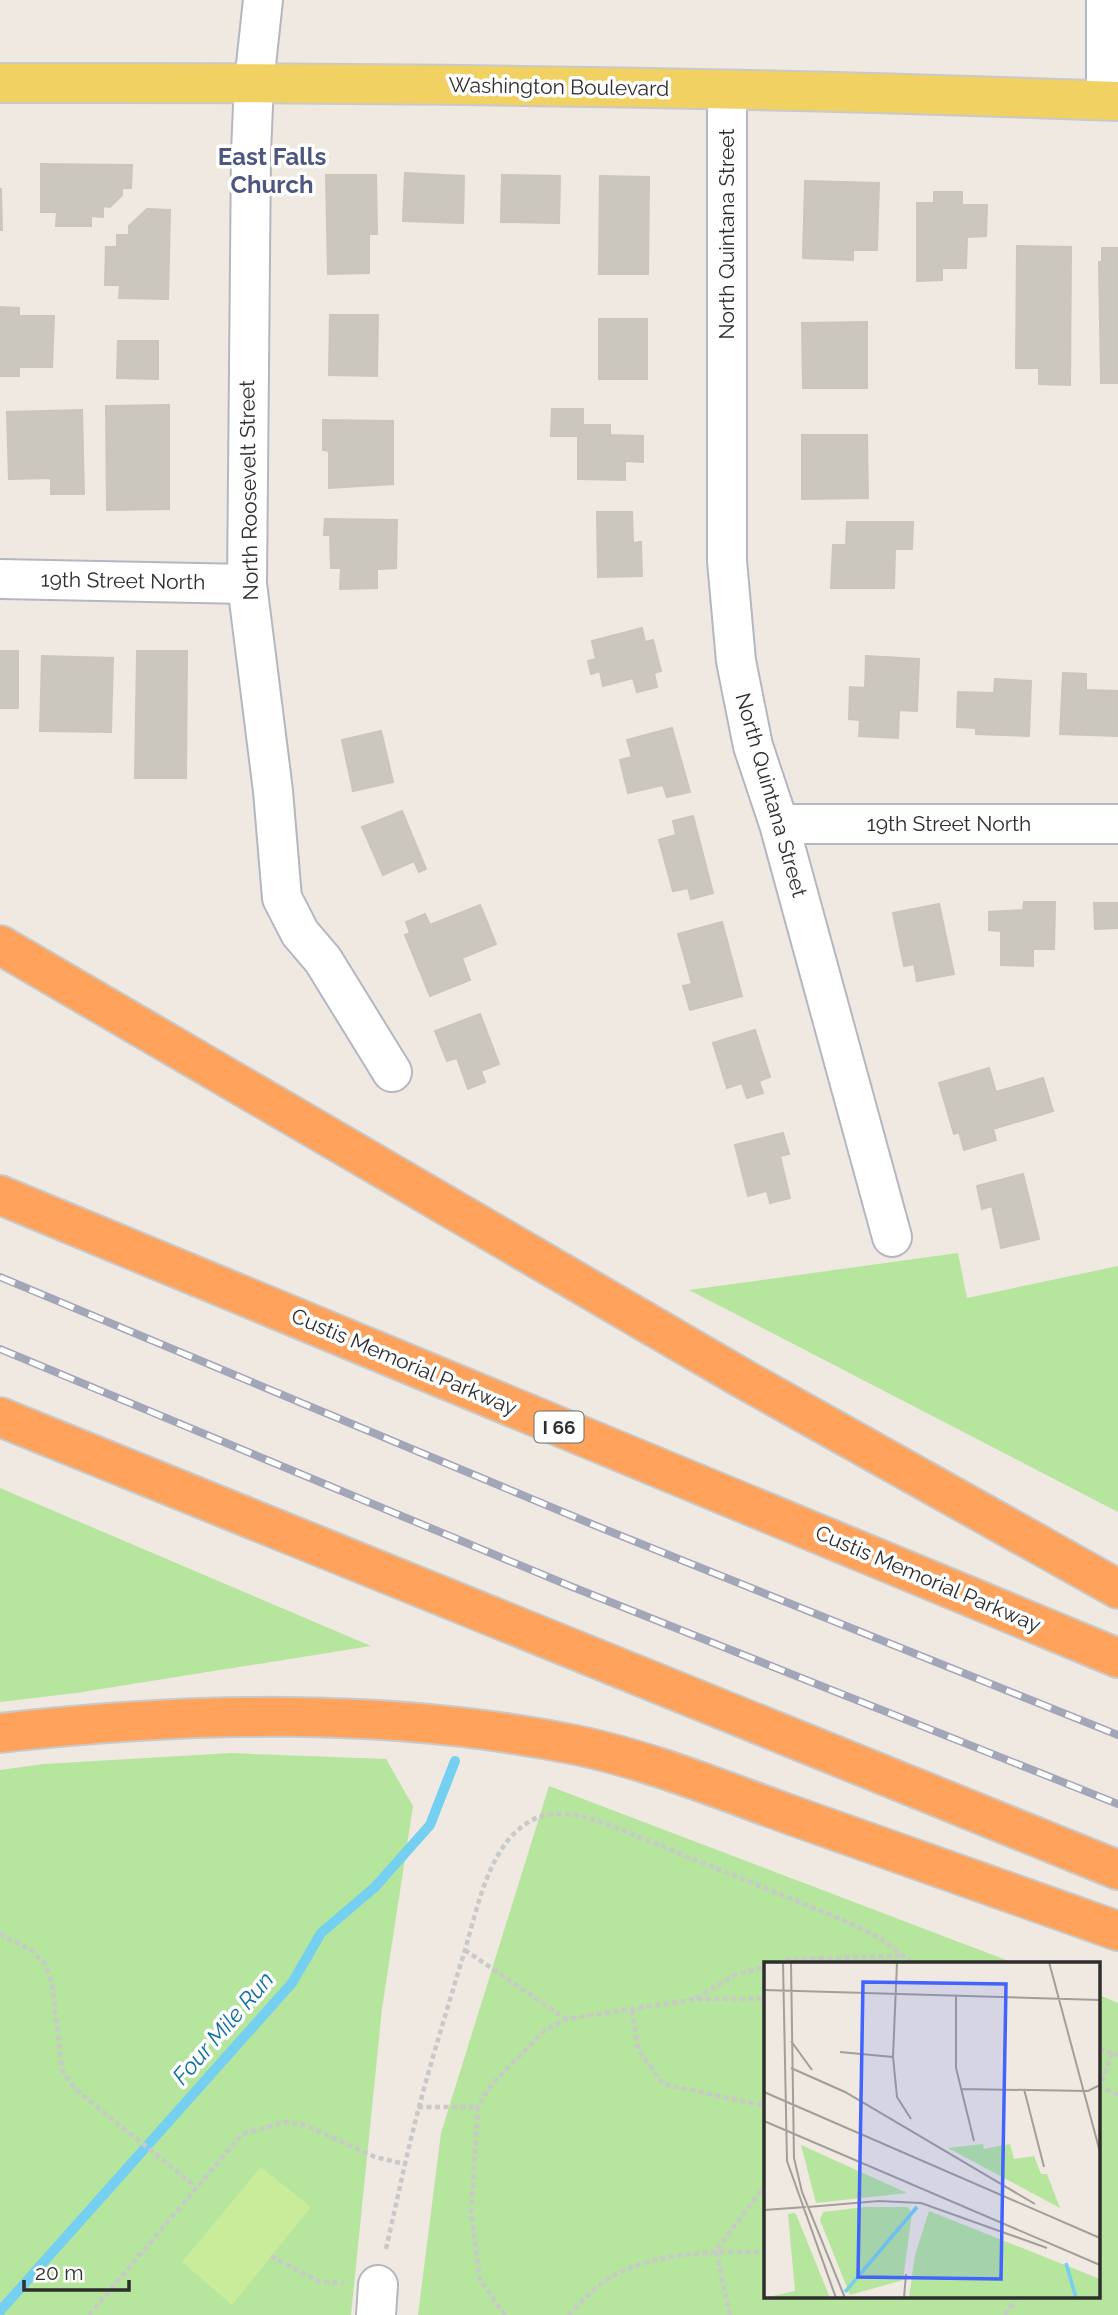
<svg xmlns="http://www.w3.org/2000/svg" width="1118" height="2315" viewBox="0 0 1118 2315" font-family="Raleway,sans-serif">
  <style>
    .green { fill: #b6e59e }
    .pitch { fill: #c9ec9a }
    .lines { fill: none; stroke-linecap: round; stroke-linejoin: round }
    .stream { stroke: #75cff0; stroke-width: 10 }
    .building { fill: #cbc7bf; stroke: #cbc5ba; stroke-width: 2 }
    .minor-casing { stroke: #b4b7c1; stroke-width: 42 }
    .major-casing { stroke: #c9c9c9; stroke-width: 42 }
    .highway-casing { stroke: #c9c9c9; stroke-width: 42 }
    .path { stroke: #c9c9c9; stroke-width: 4.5; stroke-dasharray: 5 3.5; stroke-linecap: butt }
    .minor { stroke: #fff; stroke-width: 38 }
    .major { stroke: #f2d163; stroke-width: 38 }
    .highway { stroke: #ffa35c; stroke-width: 38 }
    .rail-casing { stroke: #a3a6b8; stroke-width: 8 }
    .rail { stroke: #fff; stroke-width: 5; stroke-dasharray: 16; stroke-linecap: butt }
    .labels { text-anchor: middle; stroke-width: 7; stroke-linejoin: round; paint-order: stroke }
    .shield { fill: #fff; stroke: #6d6d6d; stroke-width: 2 }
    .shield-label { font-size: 19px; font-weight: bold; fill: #2e2e2e }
    .street-label { font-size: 21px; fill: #2e2e2e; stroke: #fff }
    .water-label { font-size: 23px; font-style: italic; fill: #0d6fa3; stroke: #fff }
    .quarter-label { font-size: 24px; font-weight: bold; fill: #4d5680; stroke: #fff }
    .inset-river { fill: none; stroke: #75cff0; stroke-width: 3.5 }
    .inset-road { fill: none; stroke: #a29e99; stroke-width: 2 }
    .view { fill: #4264fb; fill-opacity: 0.15; stroke: #4264fb; stroke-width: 3.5 }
    .inset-edge { fill: none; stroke: #2e2e2e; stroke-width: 3.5 }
  </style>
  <rect width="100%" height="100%" fill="#efe9e1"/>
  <path class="green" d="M 958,1253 L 967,1298 L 1118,1266 L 1118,1512 L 689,1290 Z
    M 0,1488 L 371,1646 L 76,1693 L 0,1702 Z
    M 231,1753 L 386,1759 L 413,1806 L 382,2009 L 351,2315 L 0,2315 L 0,1770 L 44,1764 Z
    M 549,1786 L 1014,1963 L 766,1963 L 766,2296 L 1099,2296 L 1099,1995 L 1118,2003 L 1118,2315 L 418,2315 L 441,2133 Z"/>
  <path class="pitch" d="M 261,2167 L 311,2207 L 232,2305 L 182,2262 Z"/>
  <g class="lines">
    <path class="stream" d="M 0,2311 L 292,1983 L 321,1933 L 375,1887 L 430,1825 L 455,1761"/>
  </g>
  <path class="building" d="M 41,164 L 132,165 L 131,188 L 122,188 L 122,195 L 110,207 L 103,206 L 103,217 L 91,216 L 91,226 L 56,226 L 57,212 L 41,212 Z
    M 405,173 L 464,176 L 463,223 L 403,221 Z
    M 326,175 L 376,175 L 377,234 L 369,234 L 369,273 L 328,274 Z
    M 502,175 L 560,176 L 559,223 L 501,222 Z
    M 600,176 L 649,177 L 648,274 L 599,274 Z
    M 805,181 L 879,183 L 877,250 L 853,250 L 853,260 L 803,258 Z
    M 0,189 L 1,189 L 2,230 L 0,230 Z
    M 934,192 L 962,192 L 962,205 L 987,205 L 986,236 L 967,237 L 966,268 L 942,268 L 942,280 L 917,281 L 917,203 L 934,203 Z
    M 147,209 L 170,210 L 168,299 L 119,298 L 120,285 L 105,285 L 106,247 L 117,247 L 117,235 L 129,235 L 129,226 Z
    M 1017,246 L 1071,247 L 1070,385 L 1039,384 L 1039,368 L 1016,368 Z
    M 1102,248 L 1118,248 L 1118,383 L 1101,383 L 1099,262 L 1102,262 Z
    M 0,307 L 19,308 L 19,316 L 54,316 L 52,367 L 19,367 L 19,376 L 0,376 Z
    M 330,315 L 378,315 L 377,376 L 329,375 Z
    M 599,319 L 647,319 L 647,379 L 599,379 Z
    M 867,322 L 867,388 L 803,388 L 802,323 Z
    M 118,341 L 158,341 L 158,379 L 117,378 Z
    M 169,405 L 169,509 L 107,510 L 106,406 Z
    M 552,409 L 583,409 L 583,425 L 610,425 L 610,435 L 643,436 L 643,462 L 625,461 L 625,480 L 578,479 L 578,436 L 551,436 Z
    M 82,410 L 84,494 L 51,494 L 51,478 L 9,479 L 7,412 Z
    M 323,420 L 393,421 L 393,484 L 329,488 L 329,451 L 323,450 Z
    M 802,435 L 867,435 L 868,498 L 802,499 Z
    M 597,512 L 632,512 L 633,543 L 641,542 L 642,576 L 598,577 Z
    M 325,519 L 397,520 L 396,568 L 377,569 L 377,588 L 340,589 L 341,568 L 331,568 L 330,535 L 324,535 Z
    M 847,522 L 913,522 L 912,549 L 895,549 L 894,588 L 831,588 L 833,545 L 846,545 Z
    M 642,628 L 645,642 L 653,640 L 661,671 L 654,673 L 657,687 L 637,692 L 633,678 L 603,686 L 600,671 L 591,674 L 588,661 L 596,659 L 592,641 Z
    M 0,651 L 18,651 L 18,708 L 0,708 Z
    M 137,651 L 187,651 L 186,778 L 135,778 Z
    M 42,656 L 113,658 L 111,732 L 40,731 Z
    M 866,656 L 919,659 L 917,711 L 899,710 L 898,738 L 859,736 L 860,720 L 849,719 L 850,687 L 865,688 Z
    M 1063,673 L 1086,674 L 1086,690 L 1118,691 L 1118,736 L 1060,734 Z
    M 995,679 L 1031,681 L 1029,736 L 976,734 L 976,728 L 957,727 L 958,692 L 994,693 Z
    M 672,728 L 690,792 L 667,797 L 663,785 L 628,793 L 620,760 L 632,757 L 627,740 Z
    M 381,731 L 393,782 L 353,791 L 342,740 Z
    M 402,811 L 426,869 L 419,872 L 414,861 L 383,875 L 362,827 Z
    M 693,816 L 713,893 L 691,899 L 688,888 L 673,891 L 659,840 L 676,835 L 673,821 Z
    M 1024,902 L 1055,902 L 1054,949 L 1033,949 L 1033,966 L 1001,965 L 1001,931 L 989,930 L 989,912 L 1023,910 Z
    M 1094,903 L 1118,903 L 1118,928 L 1095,929 Z
    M 939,904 L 954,974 L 917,981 L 914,964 L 904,966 L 893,913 Z
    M 480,905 L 496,944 L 462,958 L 470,980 L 430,996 L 405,935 L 410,933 L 406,922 L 425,914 L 430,925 Z
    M 722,922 L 742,996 L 690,1010 L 683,986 L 692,984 L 678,934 Z
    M 480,1014 L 499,1064 L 481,1071 L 485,1082 L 468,1089 L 457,1058 L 447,1061 L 435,1031 Z
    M 755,1030 L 770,1077 L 759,1081 L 763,1093 L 747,1098 L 742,1083 L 727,1088 L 713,1043 Z
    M 989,1068 L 996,1092 L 1043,1078 L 1053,1111 L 993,1129 L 996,1140 L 964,1150 L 959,1132 L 954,1134 L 939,1083 Z
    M 783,1133 L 789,1154 L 780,1156 L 790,1198 L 770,1203 L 767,1191 L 748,1196 L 735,1145 Z
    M 1023,1174 L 1039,1239 L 1001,1248 L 992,1206 L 982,1209 L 977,1186 Z"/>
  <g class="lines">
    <g class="minor-casing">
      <path id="minor" d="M 263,0 L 254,83 L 251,152 L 247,584 L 273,791 L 282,898 L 300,933 L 323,960 L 392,1072
        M 727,90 L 727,561 L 736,661 L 753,746 L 779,824 L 892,1237
        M 1106,100 L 1106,0
        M 0,579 L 247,584
        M 779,824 L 1118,824
        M 376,2315 L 378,2285"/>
    </g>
    <g class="major-casing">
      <path id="major" d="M 0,83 C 373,82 746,87 1118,101"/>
    </g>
    <g class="highway-casing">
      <path id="highway" d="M 0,945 L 740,1377 L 1118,1589
        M 0,1195 L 1118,1658
        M 0,1417 L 1118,1870
        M 0,1733 C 191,1712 387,1707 576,1745 C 649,1760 721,1790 791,1815 C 900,1854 1009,1893 1118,1931"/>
    </g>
    <path class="path" d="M 0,1934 L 31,1950 L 45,1964 L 52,1983 L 62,2070 L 75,2089 L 195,2186
      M 465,1950 L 566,2019
      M 777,1963 L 790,1959 L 904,1956
      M 696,1998 L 733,1976 L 766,1966
      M 632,2010 L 638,2049 L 663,2084 L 766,2106
      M 1099,2049 L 1118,2055
      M 1112,2053 L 1100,2087 L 1118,2095
      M 418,2107 L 478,2107
      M 386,2249 L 405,2164
      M 271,2256 L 320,2282 L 344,2283
      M 89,2315 L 242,2134 L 286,2122 L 305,2125 L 375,2157 L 405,2164 C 421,2093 443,2023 464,1953 C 475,1917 483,1874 506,1843 C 513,1833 527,1821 539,1817 C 568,1808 596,1820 622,1830 L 841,1919 L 878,1937 L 913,1963
      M 505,2315 L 480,2280 L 471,2212 L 478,2107 L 491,2085 L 545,2030 L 566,2019 L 696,1999 L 766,1999
      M 568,2315 C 580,2304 593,2288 608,2279 C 654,2251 715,2251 766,2252
      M 730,2315 L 716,2251 L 766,2184
      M 1005,2315 L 1018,2296"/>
    <use href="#minor" class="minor"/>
    <use href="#major" class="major"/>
    <use href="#highway" class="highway"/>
    <g class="rail-casing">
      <path id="rail" d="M 0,1277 L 594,1525 L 1118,1735
        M 0,1349 L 570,1586 L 1118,1804"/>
    </g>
    <use href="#rail" class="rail"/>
  </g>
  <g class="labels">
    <rect class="shield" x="534.5" y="1411.5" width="49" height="31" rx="5"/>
    <g class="shield-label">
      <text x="559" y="1434">I 66</text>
    </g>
    <g class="street-label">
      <text transform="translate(559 87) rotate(1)" y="7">Washington Boulevard</text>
      <text transform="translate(727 234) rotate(-90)" y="7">North Quintana Street</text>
      <text transform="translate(249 490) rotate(-91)" y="7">North Roosevelt Street</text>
      <text transform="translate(123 581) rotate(1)" y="7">19th Street North</text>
      <text transform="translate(771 795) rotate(74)" y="7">North Quintana Street</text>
      <text x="949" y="831">19th Street North</text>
      <text transform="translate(404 1362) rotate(23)" y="7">Custis Memorial Parkway</text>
      <text transform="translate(928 1579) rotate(23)" y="7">Custis Memorial Parkway</text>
    </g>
    <g class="water-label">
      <text transform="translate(223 2028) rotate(-49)" y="8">Four Mile Run</text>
    </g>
    <g class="quarter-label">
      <text x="272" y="165">East Falls<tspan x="272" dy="28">Church</tspan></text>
    </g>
  </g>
  <g transform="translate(764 1962)">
    <rect width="336" height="336" fill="#efe9e1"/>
    <path d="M 219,182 L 220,187 L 246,182 L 250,197 L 270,194 L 277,212 L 283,212 L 296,246 L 184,186 ZM 37,183 L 143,231 L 52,241 ZM 101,245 L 144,245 L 148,251 L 139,318 L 86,333 L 56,258 L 59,250 ZM 165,249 L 336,317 L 336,336 L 145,336 L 151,293 ZM 30,251 L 32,252 L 66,336 L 0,336 L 31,329 L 24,252 Z" fill="#b6e59e"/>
    <path class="inset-river" d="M 302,301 L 312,336M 81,330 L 153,245"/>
    <path class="inset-road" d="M 19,0 L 23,199 L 72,336M 27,0 L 30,196 L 38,230 L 81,336M 133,0 L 129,95 L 133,135 L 147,157M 285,0 L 336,190M 0,28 L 336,38M 192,33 L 192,106 L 210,179M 27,79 L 48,108M 76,90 L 129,95M 27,106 L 81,130 L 271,242M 197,127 L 324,129 L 336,123M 260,127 L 280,205M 0,130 L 336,276M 0,159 L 336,303M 44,245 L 115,239 L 157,241 L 283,286M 0,248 L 42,245M 140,336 L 142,312"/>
    <path class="view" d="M 99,20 L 242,22 L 237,317 L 94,315 Z"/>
    <rect width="336" height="336" class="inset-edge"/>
  </g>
  <path d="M24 2280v10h105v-10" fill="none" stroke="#2e2e2e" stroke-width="3.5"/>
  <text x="35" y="2280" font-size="21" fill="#2e2e2e" stroke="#ffffff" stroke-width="5" paint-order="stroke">20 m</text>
</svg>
